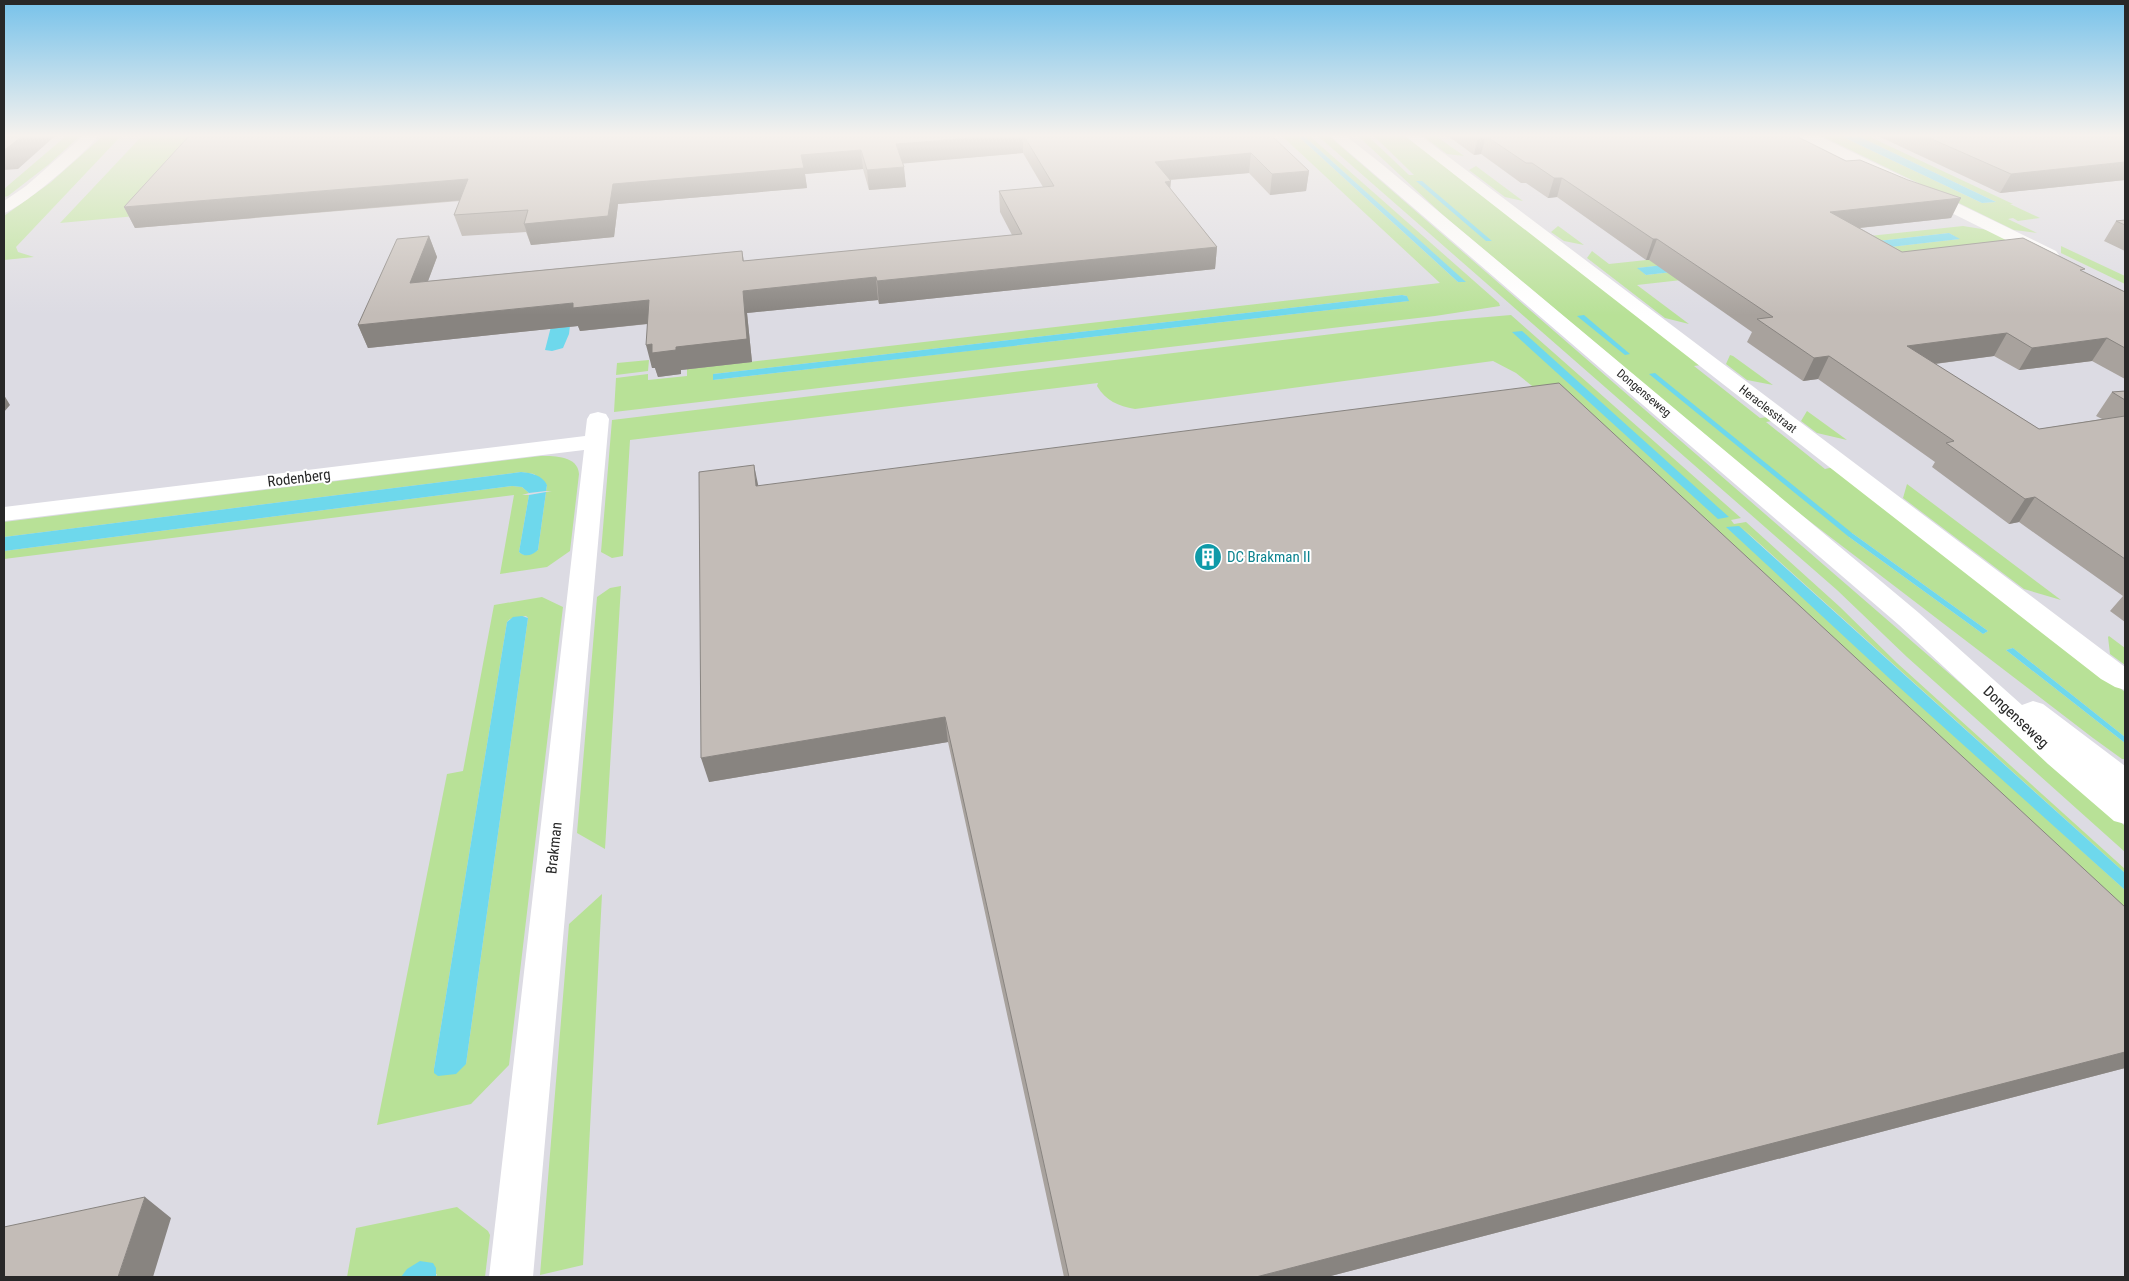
<svg xmlns="http://www.w3.org/2000/svg" width="2129" height="1281" viewBox="0 0 2129 1281" font-family="'Roboto Condensed',sans-serif">
  <style>
    .industrial { fill: #dcdbe3 }
    .green { fill: #b8e197; fill-rule: evenodd }
    .water { fill: #6ed8ec }
    .lines { fill: none; stroke-linecap: round; stroke-linejoin: round }
    .minor { fill: #fff; fill-rule: evenodd }
    .tertiary { fill: #fff; fill-rule: evenodd }
    .wall { fill: #a8a29d }
    .shaded-wall { fill: #888480 }
    .building { fill: #c3bcb7; stroke: #888480 }
    .labels { text-anchor: middle; stroke-width: 4; stroke-linejoin: round; paint-order: stroke }
    .far-street-label { font-size: 12px; fill: #282828; stroke: #fff }
    .street-label { font-size: 15px; fill: #282828; stroke: #fff }
    .culture-label { font-size: 15px; fill: #0d838f; stroke: #fff; text-anchor: start }
  </style>
  <rect width="100%" height="100%" fill="#ebe2da"/>
  <path class="industrial" d="M 4,136 L 2125,136 L 2125,1277 L 4,1277 Z"/>
  <path class="green" d="M 66,136 L 80,136 L 48,165 L 8,196 L 4,197 L 4,189 Z
    M 103,136 L 121,136 L 16,247 L 18,252 L 34,257 L 4,260 L 4,216 L 50,183 Z
    M 142,136 L 215,136 L 147,215 L 60,223 Z
    M 1282,136 L 1298,136 L 1458,282 L 1465,282 L 1304,136 L 1310,136 L 1313,139 L 1499,303 L 1500,306 L 1435,316 L 614,412 L 616,378 L 648,374 L 648,380 L 687,376 L 687,369 L 1440,283 ZM 1402,295 L 1407,296 L 1408,301 L 713,380 L 713,374 Z
    M 1318,136 L 1329,136 L 2125,826 L 2125,852 L 1907,657 L 1837,590 Z
    M 1358,136 L 1368,136 L 1409,175 L 1414,175 L 1374,136 L 1406,136 L 1701,365 L 1694,366 L 1760,418 L 1768,417 L 1772,421 L 1766,422 L 1825,469 L 1834,467 L 2125,692 L 2125,737 L 2013,648 L 2006,650 L 2125,743 L 2125,759 L 2122,759 L 2093,738 L 1795,510 L 1444,216 ZM 1852,533 L 1988,631 L 1983,634 L 1849,537 Z
    M 1423,136 L 1436,136 L 1464,156 L 1447,154 Z
    M 1822,136 L 1841,136 L 1982,203 L 1996,202 L 1858,136 L 1868,136 L 2013,204 L 2010,204 L 2040,218 L 2018,221 L 2013,218 L 2008,219 L 2037,233 L 2014,230 Z
    M 1476,166 L 1523,201 L 1505,197 L 1469,170 Z
    M 1558,226 L 1561,228 L 1584,245 L 1564,241 L 1551,232 Z
    M 1963,226 L 1988,230 L 2027,250 L 1979,247 L 1637,285 L 1689,324 L 1665,318 L 1587,258 L 1592,251 L 1609,264 ZM 1949,233 L 1959,239 L 1646,275 L 1638,268 Z
    M 2061,246 L 2125,276 L 2125,284 L 2061,253 Z
    M 1511,315 L 1741,518 L 1731,520 L 1734,524 L 1746,522 L 1840,607 L 1897,663 L 2125,869 L 2125,873 L 1740,526 L 2059,830 L 2125,890 L 2125,942 L 1618,455 L 1516,373 L 1493,361 L 1135,409 C 1118,406 1106,401 1097,386 L 1098,383 L 630,440 L 623,556 L 612,558 L 601,552 L 612,420 L 1441,321 Z
    M 1730,355 L 1733,356 L 1773,385 L 1747,380 L 1726,364 Z
    M 649,360 L 648,371 L 616,375 L 617,363 Z
    M 1807,411 L 1847,440 L 1817,433 L 1801,421 Z
    M 541,456 C 555,456 578,456 579,474 L 570,551 L 547,567 L 500,574 L 514,495 L 4,559 L 4,551 L 512,486 L 522,487 L 529,493 L 522,495 L 529,495 L 519,552 C 526,558 532,554 538,550 L 546,492 L 552,491 L 546,491 L 547,485 L 534,474 L 521,472 L 4,537 L 4,522 Z
    M 1907,484 L 2061,600 L 2024,589 L 1903,498 Z
    M 621,586 L 605,849 L 577,833 L 597,597 L 610,588 Z
    M 542,597 L 563,607 L 509,1065 L 471,1104 L 377,1125 L 447,774 L 463,771 L 494,605 ZM 526,616 L 528,618 L 466,1064 L 434,1069 L 507,622 L 510,619 Z
    M 2109,636 L 2125,648 L 2125,665 L 2110,654 L 2108,637 Z
    M 602,894 L 583,1265 L 540,1275 L 569,924 Z
    M 457,1207 L 488,1231 L 490,1235 L 485,1277 L 436,1277 L 437,1274 L 401,1277 L 347,1277 L 356,1228 Z"/>
  <path class="water" d="M 1298,136 L 1304,136 L 1466,282 L 1458,282 Z
    M 1841,136 L 1858,136 L 1996,202 L 1982,203 Z
    M 1416,181 L 1422,181 L 1492,241 L 1486,241 Z
    M 1949,233 L 1960,239 L 1646,275 L 1637,268 Z
    M 1402,295 L 1407,296 L 1409,301 L 713,380 L 713,374 Z
    M 556,307 L 572,309 L 569,334 L 563,348 L 552,351 L 545,350 Z
    M 1584,315 L 1630,354 L 1625,355 L 1577,316 Z
    M 1522,331 L 1729,517 L 1718,519 L 1512,332 Z
    M 1655,373 L 1852,533 L 1988,631 L 1983,634 L 1849,537 L 1649,374 Z
    M 521,472 C 532,473 542,475 547,485 L 546,491 L 529,493 L 522,487 L 512,486 L 4,551 L 4,537 Z
    M 546,492 L 538,550 C 533,555 525,558 519,552 L 529,495 Z
    M 1739,526 L 2125,873 L 2125,890 L 1890,679 L 1726,527 Z
    M 522,616 L 528,618 L 466,1064 L 456,1074 L 438,1076 L 434,1073 L 434,1069 L 507,622 L 513,617 Z
    M 2013,648 L 2125,737 L 2125,743 L 2006,650 Z
    M 420,1261 L 433,1263 L 436,1268 L 436,1277 L 401,1277 L 407,1269 Z"/>
  <g class="lines">
    <path class="minor" d="M 83,136 L 98,136 C 87,152 21,209 4,213 L 4,201 L 26,186 Z
      M 1405,136 L 1421,136 L 2125,667 L 2125,690 L 2115,687 L 2101,679 Z
      M 1801,136 L 1819,136 L 2056,251 L 2059,255 L 2056,259 L 2050,260 L 2044,259 L 1803,139 Z
      M 598,412 L 606,414 L 609,419 L 533,1277 L 489,1277 L 584,450 L 4,521 L 4,507 L 585,436 L 587,419 L 590,414 Z"/>
    <path class="tertiary" d="M 1330,136 L 1346,136 L 1383,165 L 1919,613 L 2022,705 L 2033,701 L 2043,704 L 2125,766 L 2125,824 L 2114,821 L 2048,764 L 1899,625 Z"/>
  </g>
  <path class="wall" d="M 189,136 L 1272,136 L 1309,171 L 1306,191 L 1270,195 L 1249,173 L 1170,180 L 1170,188 L 1217,247 L 1215,269 L 879,304 L 878,300 L 747,313 L 752,362 L 681,370 L 681,374 L 658,377 L 655,368 L 652,368 L 648,324 L 580,331 L 578,326 L 368,348 L 358,325 L 429,236 L 437,257 L 428,281 L 742,251 L 744,261 L 1012,235 L 1000,212 L 999,191 L 1043,187 L 1023,153 L 903,163 L 906,187 L 869,190 L 863,169 L 805,174 L 807,188 L 618,204 L 614,237 L 531,245 L 526,232 L 462,236 L 454,215 L 460,201 L 135,228 L 124,207 Z
    M 1448,136 L 1796,136 L 1846,161 L 1961,198 L 1951,218 L 1860,228 L 1902,252 L 2084,272 L 2125,292 L 2125,379 L 2092,361 L 2019,370 L 1994,356 L 1935,364 L 2039,429 L 2102,419 L 2096,416 L 2112,392 L 2125,391 L 2125,622 L 2110,611 L 2123,596 L 2019,522 L 2009,524 L 1932,467 L 1935,462 L 1818,379 L 1803,381 L 1747,342 L 1752,332 L 1649,260 L 1646,260 L 1557,197 L 1548,198 L 1526,183 L 1521,183 L 1481,154 L 1474,155 Z
    M 1878,136 L 2125,136 L 2125,180 L 2000,193 Z
    M 2125,220 L 2125,251 L 2104,241 L 2116,221 Z
    M 758,486 L 2125,907 L 2125,1068 L 1327,1277 L 1064,1277 L 948,742 L 709,782 Z"/>
  <path class="shaded-wall" d="M 22,136 L 55,136 L 18,169 L 4,170 L 4,149 Z
    M 997,136 L 1023,136 L 1023,153 L 898,164 L 896,144 Z
    M 1478,136 L 1486,136 L 1481,154 L 1474,155 Z
    M 861,150 L 863,169 L 805,174 L 807,188 L 618,204 L 614,237 L 531,245 L 524,224 L 613,184 L 801,155 Z
    M 1251,153 L 1249,173 L 1154,181 L 1155,162 Z
    M 2125,162 L 2125,180 L 2000,193 L 2011,174 Z
    M 904,167 L 906,187 L 869,190 L 867,170 Z
    M 1309,171 L 1306,191 L 1270,195 L 1272,174 Z
    M 1554,178 L 1562,178 L 1557,197 L 1548,198 Z
    M 468,179 L 475,199 L 135,228 L 124,207 Z
    M 1171,181 L 1169,201 L 1165,182 Z
    M 1961,198 L 1951,218 L 1821,232 L 1830,212 Z
    M 429,236 L 437,257 L 419,305 L 410,283 Z
    M 1653,239 L 1657,239 L 1649,260 L 1646,260 Z
    M 1217,247 L 1215,269 L 879,304 L 877,281 Z
    M 876,277 L 878,300 L 747,313 L 752,362 L 681,370 L 681,374 L 658,377 L 655,368 L 652,368 L 646,345 L 652,344 L 676,347 L 743,291 Z
    M 649,300 L 655,323 L 580,331 L 578,326 L 368,348 L 358,325 L 573,303 Z
    M 2007,333 L 1994,356 L 1895,369 L 1907,346 Z
    M 2107,338 L 2092,361 L 2019,370 L 2032,348 Z
    M 1829,356 L 1818,379 L 1803,381 L 1814,358 Z
    M 4,395 L 10,405 L 4,412 Z
    M 754,465 L 759,489 L 756,486 Z
    M 2035,497 L 2019,522 L 2009,524 L 2025,499 Z
    M 945,717 L 948,742 L 709,782 L 701,758 Z
    M 2125,1052 L 2125,1068 L 1327,1277 L 1256,1277 Z
    M 145,1197 L 171,1218 L 153,1277 L 118,1277 Z"/>
  <path class="building" d="M 4,136 L 22,136 L 6,149 L 4,149 Z
    M 189,136 L 997,136 L 896,144 L 904,167 L 867,170 L 861,150 L 801,155 L 804,168 L 613,184 L 608,216 L 524,224 L 528,210 L 454,215 L 468,179 L 124,207 Z
    M 1024,136 L 1272,136 L 1309,171 L 1272,174 L 1251,153 L 1155,162 L 1171,181 L 1165,182 L 1217,247 L 877,281 L 876,277 L 743,291 L 747,339 L 676,347 L 676,350 L 652,353 L 652,344 L 646,345 L 649,300 L 573,308 L 573,303 L 358,325 L 397,239 L 429,236 L 410,283 L 742,251 L 743,261 L 1022,234 L 999,191 L 1054,186 Z
    M 1486,136 L 1796,136 L 1846,161 L 1860,160 L 1908,180 L 1961,198 L 1830,212 L 1902,252 L 2023,238 L 2085,269 L 2080,270 L 2125,292 L 2125,348 L 2107,338 L 2032,348 L 2007,333 L 1907,346 L 2039,429 L 2125,416 L 2125,559 L 2035,497 L 2025,499 L 1946,443 L 1954,441 L 1829,356 L 1814,358 L 1757,319 L 1773,317 L 1657,239 L 1653,239 L 1562,178 L 1554,178 L 1532,163 L 1526,163 Z
    M 1925,136 L 2125,136 L 2125,162 L 2011,174 Z
    M 2125,220 L 2125,225 L 2116,221 Z
    M 1559,383 L 2125,907 L 2125,1052 L 1256,1277 L 1069,1277 L 945,717 L 701,758 L 699,472 L 754,465 L 756,486 Z
    M 2125,391 L 2125,400 L 2112,392 Z
    M 145,1197 L 118,1277 L 4,1277 L 4,1227 Z"/>
  <linearGradient id="sky" x2="0" y2="1"><stop stop-color="#77c2ea"/><stop offset="0.43" stop-color="#f6f2ee"/><stop offset="1" stop-color="#f6f2ee" stop-opacity="0"/></linearGradient>
  <rect width="2129" height="315" fill="url(#sky)"/>
  <defs>
    <g id="building-disc" transform="scale(1.4375)"><circle r="9.5" fill="#0f9aa8" stroke="#fff"/><path d="M-4-6H4V6H1V3H-1V6H-4ZM-2.5-4.3h1.7v1.8h-1.7ZM.8-4.3h1.7v1.8H.8ZM-2.5-1h1.7V.8h-1.7ZM.8-1h1.7V.8H.8Z" fill="#fff"/></g>
  </defs>
  <g fill-rule="evenodd">
    <use href="#building-disc" x="1208" y="557"/>
  </g>
  <g class="labels">
    <g class="far-street-label">
      <text transform="translate(1644 393) rotate(40)" y="4">Dongenseweg</text>
      <text transform="translate(1768 409) rotate(38)" y="4">Heraclesstraat</text>
    </g>
    <g class="street-label">
      <text transform="translate(299 478) rotate(-7)" y="5">Rodenberg</text>
      <text transform="translate(2016 717) rotate(43)" y="5">Dongenseweg</text>
      <text transform="translate(554 848) rotate(-84)" y="5">Brakman</text>
    </g>
    <g class="culture-label">
      <text x="1227" y="562">DC Brakman II</text>
    </g>
  </g>
  <rect width="2129" height="1281" fill="none" stroke="#282828" stroke-width="10"/>
</svg>
